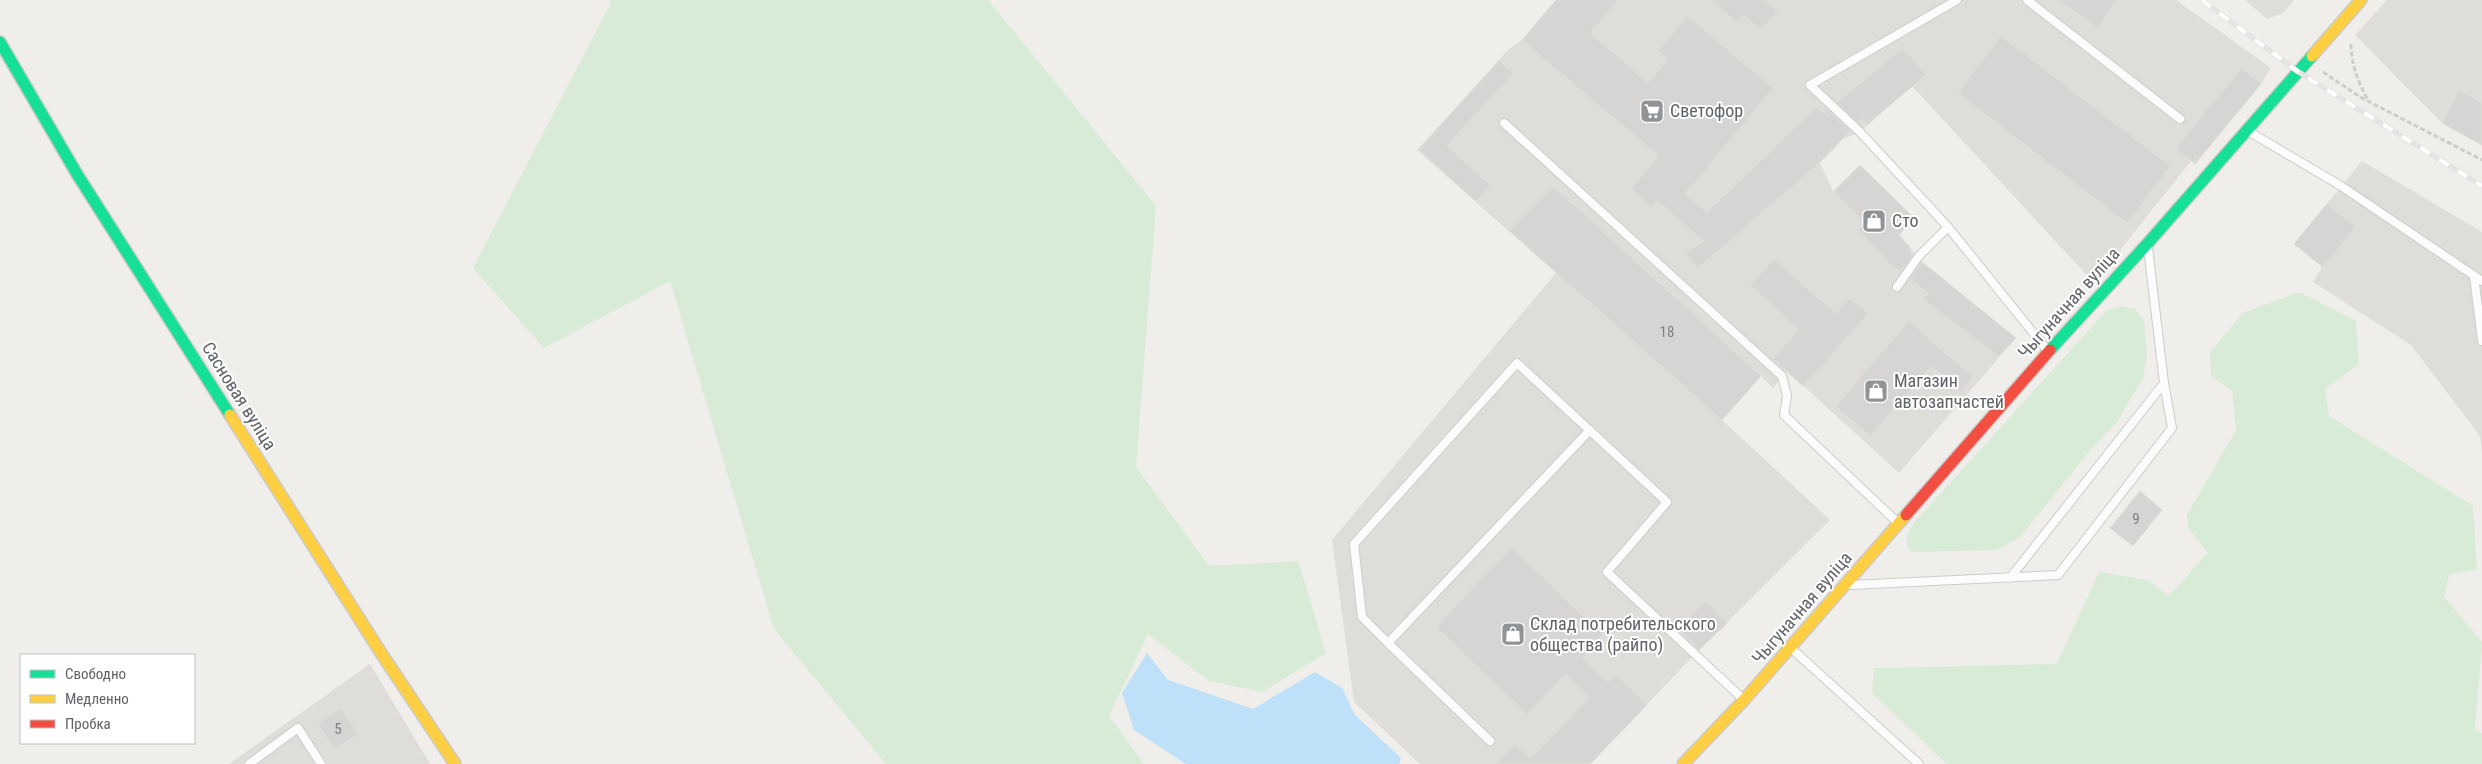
<svg xmlns="http://www.w3.org/2000/svg" width="2482" height="764" viewBox="0 0 2482 764" font-family="'Roboto Condensed',sans-serif">
  <style>
    .industrial { fill: #dfddda }
    .green { fill: #d8ebd6 }
    .water { fill: #bfe0f9 }
    .building { fill: #d6d5d3; stroke: #deddd9 }
    .lines { fill: none; stroke-linecap: round; stroke-linejoin: round }
    .lane-casing { stroke: #cbcccc; stroke-width: 10 }
    .fast-casing { stroke: #cacacb; stroke-width: 14 }
    .slow-casing { stroke: #cacacb; stroke-width: 14 }
    .jam-casing { stroke: #cacacb; stroke-width: 14 }
    .path { stroke: #cacfcc; stroke-width: 3; stroke-dasharray: 5 2.5; stroke-linecap: butt }
    .lane { stroke: #fdfcfc; stroke-width: 8 }
    .fast { stroke: #16e098; stroke-width: 11 }
    .slow { stroke: #ffcf43; stroke-width: 11 }
    .jam { stroke: #f24e42; stroke-width: 11 }
    .rail-casing { stroke: #e4e4e4; stroke-width: 5.5 }
    .rail { stroke: #fff; stroke-width: 4; stroke-dasharray: 11; stroke-linecap: butt }
    .labels { text-anchor: middle; stroke-width: 4; stroke-linejoin: round; paint-order: stroke }
    .number-label { font-size: 15px; fill: #7e8184 }
    .poi-label { font-size: 18px; fill: #5f6368; stroke: #fff; text-anchor: start }
    .street-label { font-size: 18px; fill: #5f6368; stroke: #fff }
  </style>
  <rect width="100%" height="100%" fill="#efeeea"/>
  <path class="industrial" d="M 1556,0 L 2176,0 L 2271,68 L 2261,84 L 2191,161 L 2094,283 L 1912,86 L 1860,132 L 1843,139 L 1820,163 L 1833,191 L 1860,165 L 1914,218 L 1899,235 L 1923,263 L 2016,338 L 1899,473 L 1787,371 L 1773,388 L 1761,376 L 1722,420 L 1830,520 L 1699,650 L 1590,764 L 1420,764 L 1354,702 L 1332,540 L 1556,273 L 1417,150 L 1509,49 L 1522,40 Z
    M 2245,0 L 2294,0 L 2283,13 L 2267,19 Z
    M 2387,0 L 2482,0 L 2482,145 L 2442,123 L 2355,35 Z
    M 2362,161 L 2482,232 L 2482,456 L 2480,436 L 2411,345 L 2313,282 L 2322,267 L 2294,244 Z
    M 370,664 L 430,764 L 229,764 Z"/>
  <path class="green" d="M 609,0 L 988,0 L 1156,206 L 1136,467 L 1209,566 L 1298,561 L 1326,653 L 1262,692 L 1209,681 L 1148,634 L 1109,716 L 1144,764 L 886,764 L 774,629 L 670,281 L 544,348 L 473,268 L 611,3 Z
    M 2299,292 L 2356,321 L 2359,364 L 2325,389 L 2329,416 L 2473,506 L 2477,569 L 2449,575 L 2444,597 L 2482,642 L 2475,729 L 2482,734 L 2482,764 L 1947,764 L 1872,693 L 1874,668 L 2057,664 L 2099,572 L 2147,580 L 2169,596 L 2208,553 L 2188,528 L 2187,515 L 2236,430 L 2232,391 L 2211,376 L 2210,352 L 2243,313 Z
    M 2121,306 L 2136,309 L 2144,320 L 2147,357 L 2143,378 L 2117,422 L 2092,448 L 2020,537 L 1997,550 L 1912,552 L 1907,547 L 1907,536 L 1913,524 L 2107,310 Z"/>
  <path class="water" d="M 1147,653 L 1168,680 L 1253,709 L 1315,672 L 1342,688 L 1355,715 L 1401,758 L 1399,764 L 1186,764 L 1134,730 L 1122,693 Z"/>
  <path class="building" d="M 1556,0 L 1618,0 L 1590,33 L 1648,83 L 1668,59 L 1658,51 L 1687,16 L 1773,88 L 1685,194 L 1707,212 L 1817,107 L 1823,114 L 1828,110 L 1850,131 L 1819,163 L 1698,268 L 1685,254 L 1704,241 L 1658,201 L 1651,207 L 1631,188 L 1659,156 L 1522,40 Z
    M 1712,0 L 1765,0 L 1778,12 L 1760,30 L 1743,14 L 1736,22 Z
    M 2059,0 L 2117,0 L 2097,28 Z
    M 2001,36 L 2170,166 L 2127,223 L 1958,93 Z
    M 1903,48 L 1926,75 L 1867,124 L 1862,118 L 1858,123 L 1837,103 Z
    M 1499,61 L 1513,73 L 1447,146 L 1490,185 L 1476,201 L 1419,149 Z
    M 2242,68 L 2261,84 L 2195,164 L 2176,148 Z
    M 2459,90 L 2482,103 L 2482,145 L 2442,123 Z
    M 1860,165 L 1914,218 L 1899,235 L 1911,249 L 1909,252 L 1913,255 L 1901,271 L 1895,267 L 1894,268 L 1858,229 L 1864,222 L 1834,192 Z
    M 1554,187 L 1761,376 L 1722,420 L 1510,231 Z
    M 2327,204 L 2355,227 L 2323,267 L 2294,244 Z
    M 1774,259 L 1836,314 L 1850,298 L 1868,314 L 1803,386 L 1773,359 L 1799,329 L 1750,285 Z
    M 1922,262 L 2016,338 L 1999,356 L 1923,299 L 1928,293 L 1910,279 Z
    M 1909,321 L 1973,378 L 1961,392 L 1932,366 L 1870,436 L 1836,406 Z
    M 2140,491 L 2162,510 L 2133,546 L 2110,528 Z
    M 1512,548 L 1603,635 L 1582,658 L 1608,683 L 1616,675 L 1647,705 L 1590,764 L 1496,764 L 1515,744 L 1530,759 L 1590,697 L 1566,674 L 1527,714 L 1436,627 Z
    M 1706,601 L 1727,623 L 1699,650 L 1679,628 Z
    M 341,708 L 358,734 L 335,749 L 318,724 Z"/>
  <g class="lines">
    <g class="lane-casing">
      <path id="lane" d="M 2027,0 L 2180,119
        M 1504,123 L 1782,376 L 1787,396 L 1784,415 L 1896,521
        M 2248,131 L 2341,186 L 2482,281
        M 1948,227 L 1860,132 L 1810,85 L 1957,0
        M 2474,276 L 2482,341
        M 1897,287 L 1919,256 L 1948,227 L 2047,350
        M 1590,430 L 1388,643 L 1362,617 L 1354,544 L 1517,363 L 1667,502 L 1607,572 L 1743,699
        M 2010,578 L 2164,383
        M 1850,585 L 2058,575 L 2172,428 L 2164,383 L 2148,248
        M 1388,643 L 1490,741
        M 1792,649 L 1919,764
        M 249,764 L 298,728 L 321,764"/>
    </g>
    <g class="fast-casing">
      <path id="fast" d="M 0,42 L 77,174 L 230,415
        M 2050,350 L 2148,243 L 2312,56"/>
    </g>
    <g class="slow-casing">
      <path id="slow" d="M 2312,56 L 2361,0
        M 230,415 L 381,653 L 455,764
        M 1683,764 L 1744,700 L 1906,515"/>
    </g>
    <g class="jam-casing">
      <path id="jam" d="M 1906,515 L 2050,350"/>
    </g>
    <path class="path" d="M 2351,44 C 2351,65 2359,84 2369,102
      M 2323,72 L 2360,97 L 2482,160"/>
    <use href="#lane" class="lane"/>
    <use href="#fast" class="fast"/>
    <use href="#slow" class="slow"/>
    <use href="#jam" class="jam"/>
    <g class="rail-casing">
      <path id="rail" d="M 2202,0 L 2297,71 L 2482,186"/>
    </g>
    <use href="#rail" class="rail"/>
  </g>
  <defs>
    <g id="supermarket-square" transform="scale(1.25)"><rect x="-9" y="-9" width="18" height="18" rx="4" fill="#919496" stroke="#fff"/><path d="M-6-5.5h2.5l.6 2H6L4.5 2H-2.5L-4.4-4H-6ZM-1.5 3.2a1.3 1.3 0 1 0 .1 0ZM3 3.2a1.3 1.3 0 1 0 .1 0Z" fill="#fff"/></g>
    <g id="shop-square" transform="scale(1.25)"><rect x="-9" y="-9" width="18" height="18" rx="4" fill="#919496" stroke="#fff"/><path d="M-5-2.5h2.3a2.7 3.5 0 0 1 5.4 0H5L5.5 6h-11ZM-1.5-2.5h3a1.5 2.3 0 0 0-3 0Z" fill="#fff"/></g>
  </defs>
  <g fill-rule="evenodd">
    <use href="#supermarket-square" x="1652" y="111"/>
    <use href="#shop-square" x="1874" y="221"/>
    <use href="#shop-square" x="1876" y="391"/>
    <use href="#shop-square" x="1513" y="634"/>
  </g>
  <g class="labels">
    <g class="number-label">
      <text x="1667" y="337">18</text>
      <text x="2136" y="524">9</text>
      <text x="338" y="734">5</text>
    </g>
    <g class="poi-label">
      <text x="1670" y="117">Светофор</text>
      <text x="1892" y="227">Сто</text>
      <text x="1894" y="387">Магазин<tspan x="1894" dy="21">автозапчастей</tspan></text>
      <text x="1530" y="630">Склад потребительского<tspan x="1530" dy="21">общества (райпо)</tspan></text>
    </g>
    <g class="street-label">
      <text transform="translate(2069 303) rotate(-48)" y="6">Чыгуначная вуліца</text>
      <text transform="translate(239 396) rotate(58)" y="6">Сасновая вуліца</text>
      <text transform="translate(1802 608) rotate(-49)" y="6">Чыгуначная вуліца</text>
    </g>
  </g>
  <rect x="20" y="654" width="175" height="90" fill="#ffffff" stroke="#bfc1c3"/>
  <rect x="30" y="670" width="25" height="8" fill="#16e098" stroke="#bfc1c3"/>
  <text x="65" y="679" font-size="15" fill="#5f6368">Свободно</text>
  <rect x="30" y="695" width="25" height="8" fill="#ffcf43" stroke="#bfc1c3"/>
  <text x="65" y="704" font-size="15" fill="#5f6368">Медленно</text>
  <rect x="30" y="720" width="25" height="8" fill="#f24e42" stroke="#bfc1c3"/>
  <text x="65" y="729" font-size="15" fill="#5f6368">Пробка</text>
</svg>
